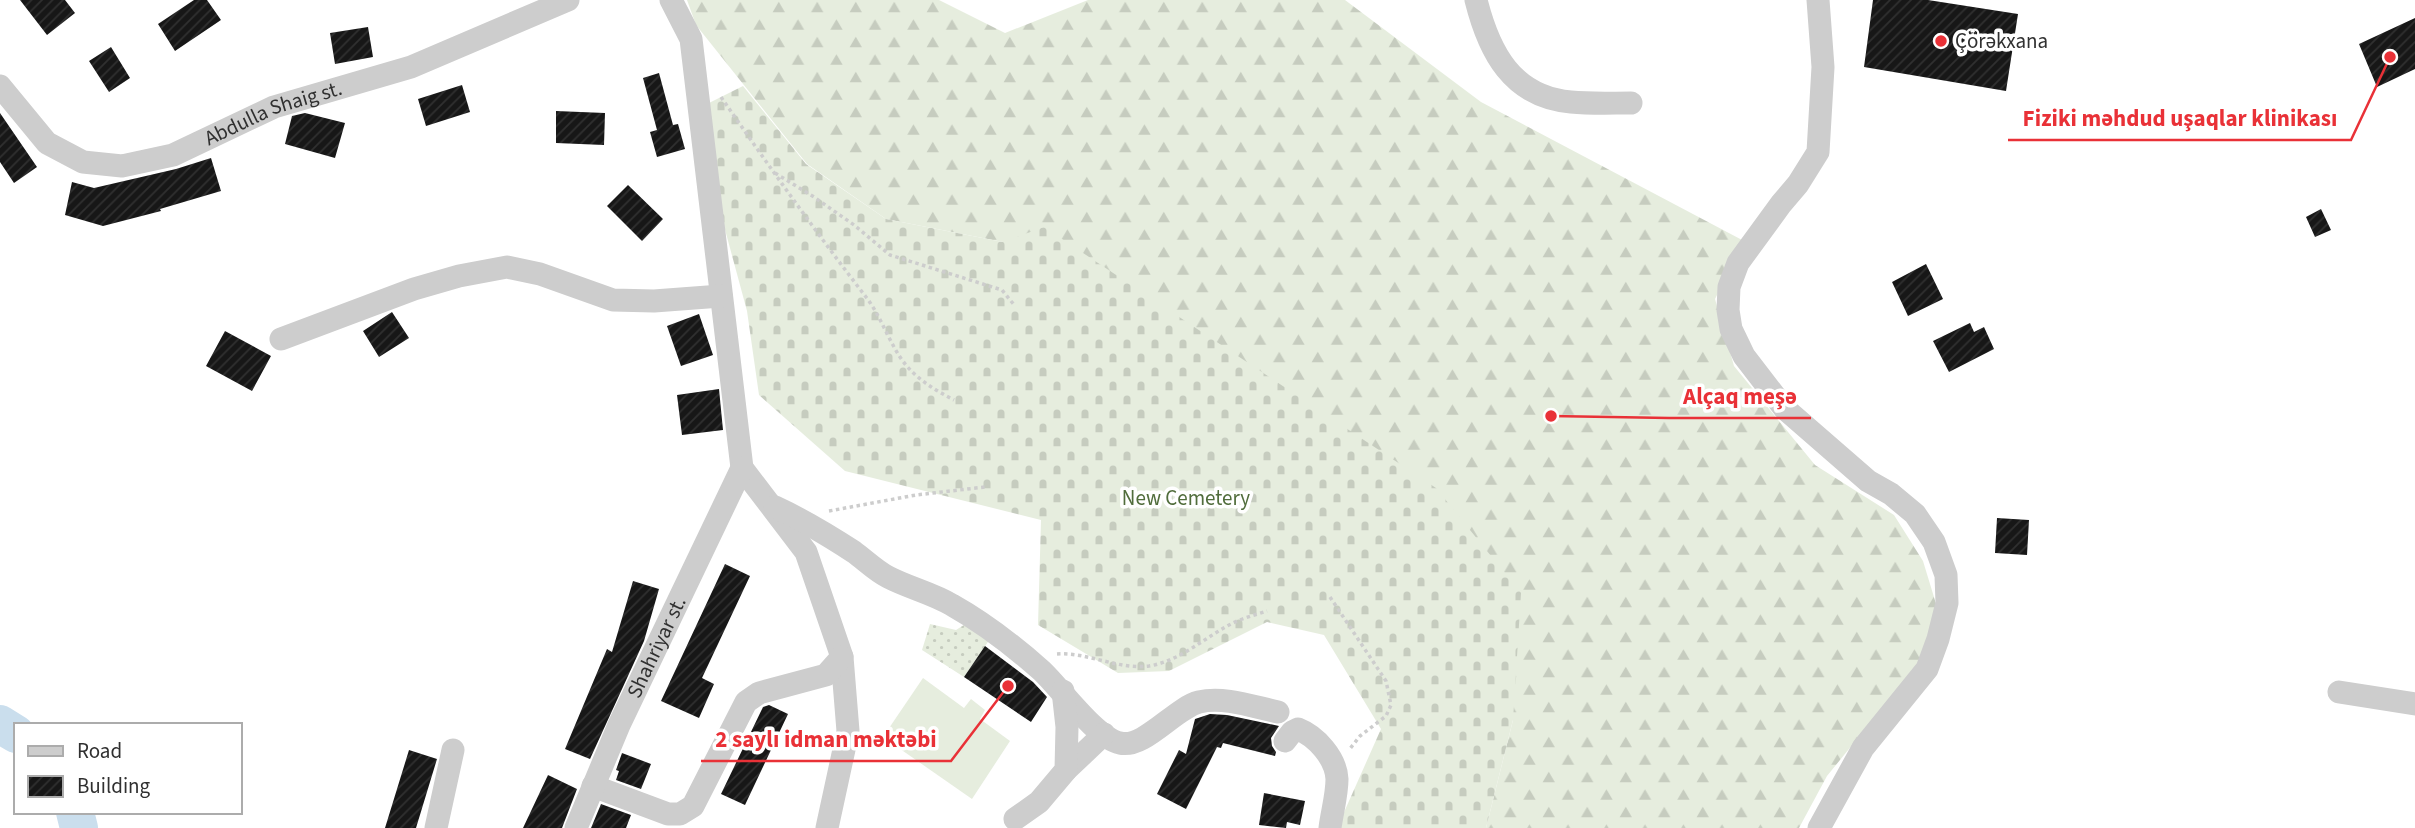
<svg xmlns="http://www.w3.org/2000/svg" width="2415" height="828" viewBox="0 0 2415 828" font-family="'Source Sans 3',sans-serif">
  <style>
    .grass { fill: url(#grass-dots) }
    .forest { fill: url(#forest-firs) }
    .cemetery { fill: url(#cemetery-stones) }
    .pitch { fill: #e6edde }
    .lines { fill: none; stroke-linecap: round; stroke-linejoin: round }
    .river { stroke: #cadeed; stroke-width: 38 }
    .building { fill: url(#building-hatch) }
    .path { stroke: #cdcdcd; stroke-width: 3.5; stroke-dasharray: 3.5 3.5; stroke-linecap: butt }
    .minor { stroke: #cdcdcd; stroke-width: 23 }
    .poi-dot { fill: #e93137; stroke: #fff; stroke-width: 2.5 }
    .labels { text-anchor: middle; stroke-width: 7; stroke-linejoin: round; paint-order: stroke }
    .poi-label { font-size: 21px; fill: #303030; stroke: #fff; text-anchor: start }
    .street-label { font-size: 21px; fill: #303030; stroke: #fff }
    .park-label { font-size: 21px; fill: #516d3c; stroke: #fff }
    .leader { fill: none; stroke: #e93137; stroke-width: 2.5 }
    .callout-dot { fill: #e93137; stroke: #fff; stroke-width: 2.5 }
    .callout-label { font-size: 23px; text-anchor: middle; font-weight: bold; fill: #e93137; stroke: #fff; stroke-width: 7; stroke-linejoin: round; paint-order: stroke }
  </style>
  <defs>
    <pattern id="grass-dots" width="8" height="8" patternUnits="userSpaceOnUse" patternTransform="scale(1.75)"><rect width="8" height="8" fill="#e6edde"/><path d="M2 2h.1M6 6h.1" fill="none" stroke="#c6ccbf" stroke-width="1.8" stroke-linecap="round"/></pattern>
    <pattern id="forest-firs" width="22" height="20" patternUnits="userSpaceOnUse" patternTransform="scale(1.75)"><rect width="22" height="20" fill="#e6edde"/><path d="M5 1l3.5 6h-7zM16 11l3.5 6h-7z" fill="#c6ccbf"/></pattern>
    <pattern id="cemetery-stones" width="16" height="16" patternUnits="userSpaceOnUse" patternTransform="scale(1.75)"><rect width="16" height="16" fill="#e6edde"/><path d="M2 7V4a2 2 0 0 1 4 0v3zM10 15v-3a2 2 0 0 1 4 0v3z" fill="#c6ccbf"/></pattern>
    <pattern id="building-hatch" width="6" height="6" patternUnits="userSpaceOnUse" patternTransform="scale(1.75)"><rect width="6" height="6" fill="#171717"/><path d="M-1 1l2-2M0 6l6-6M5 7l2-2" fill="none" stroke="#303030"/></pattern>
  </defs>
  <rect width="100%" height="100%" fill="#fff"/>
  <path class="grass" d="M 967,623 L 990,639 L 964,677 L 922,650 L 930,624 L 956,630 Z"/>
  <path class="forest" d="M 687,0 L 939,0 L 1005,33 L 1088,0 L 1345,0 L 1481,102 L 1744,241 L 1715,299 L 1734,366 L 1815,465 L 1894,515 L 1923,561 L 1937,607 L 1922,659 L 1827,776 L 1799,828 L 1486,828 L 1513,720 L 1003,242 L 886,219 L 807,164 L 696,25 Z"/>
  <path class="cemetery" d="M 743,86 L 806,164 L 886,219 L 1003,242 L 1044,227 L 1436,488 L 1521,593 L 1513,720 L 1486,828 L 1337,828 L 1381,729 L 1324,635 L 1267,622 L 1169,671 L 1118,673 L 1038,625 L 1041,520 L 845,471 L 759,395 L 747,311 L 693,111 Z"/>
  <path class="pitch" d="M 923,678 L 964,708 L 971,699 L 985,710 L 980,719 L 1010,741 L 972,799 L 883,737 Z"/>
  <g class="lines">
    <path class="river" d="M 0,724 L 16,734
      M 75,812 L 79,828"/>
  </g>
  <path class="building" d="M 20,0 L 65,0 L 75,13 L 47,35 Z
    M 194,0 L 207,0 L 221,20 L 175,51 L 158,24 Z
    M 1873,0 L 1928,0 L 2018,14 L 2006,91 L 1864,67 Z
    M 2415,18 L 2415,69 L 2377,87 L 2359,44 Z
    M 368,27 L 373,57 L 335,64 L 330,33 Z
    M 111,47 L 130,78 L 109,92 L 89,61 Z
    M 659,73 L 673,125 L 678,124 L 685,149 L 657,157 L 650,132 L 657,130 L 643,78 Z
    M 462,85 L 470,112 L 426,126 L 418,99 Z
    M 556,111 L 605,113 L 604,145 L 556,143 Z
    M 0,113 L 37,167 L 14,183 L 0,162 Z
    M 305,113 L 345,123 L 335,158 L 285,144 L 292,116 Z
    M 211,158 L 221,191 L 160,209 L 161,211 L 103,226 L 65,215 L 72,182 L 94,188 L 176,169 Z
    M 628,185 L 663,219 L 642,241 L 607,206 Z
    M 2321,209 L 2331,230 L 2315,237 L 2306,217 Z
    M 1926,264 L 1943,299 L 1908,316 L 1892,282 Z
    M 392,312 L 409,338 L 379,357 L 363,331 Z
    M 699,314 L 713,355 L 681,366 L 667,326 Z
    M 1970,323 L 1974,332 L 1984,327 L 1994,349 L 1949,372 L 1933,341 Z
    M 225,331 L 271,356 L 252,391 L 206,366 Z
    M 719,389 L 723,430 L 682,435 L 677,395 Z
    M 1997,518 L 2029,520 L 2027,555 L 1995,553 Z
    M 725,564 L 750,576 L 702,678 L 714,684 L 699,718 L 661,701 Z
    M 633,581 L 659,589 L 644,641 L 590,759 L 565,749 L 607,649 L 612,652 Z
    M 985,646 L 1033,682 L 1047,697 L 1031,722 L 964,677 Z
    M 769,705 L 788,714 L 745,805 L 721,794 L 763,707 Z
    M 1210,714 L 1227,715 L 1279,726 L 1271,738 L 1272,746 L 1276,752 L 1275,756 L 1223,743 L 1221,748 L 1217,747 L 1186,809 L 1157,794 L 1179,750 L 1186,754 L 1195,719 Z
    M 409,750 L 437,759 L 416,828 L 385,828 Z
    M 622,753 L 651,764 L 641,789 L 616,780 L 619,771 L 616,770 Z
    M 548,775 L 577,789 L 562,828 L 523,828 Z
    M 1264,793 L 1305,801 L 1300,825 L 1287,822 L 1286,828 L 1259,825 Z
    M 601,804 L 631,815 L 626,828 L 591,828 Z"/>
  <g class="lines">
    <path class="path" d="M 721,97 C 768,165 815,231 866,297 C 880,315 887,337 900,357 C 913,377 933,389 954,400
      M 775,173 L 814,197 L 854,225 L 890,255 L 1002,290 L 1015,306
      M 829,511 L 916,495 L 985,487
      M 1330,597 L 1386,681 L 1391,705 L 1386,716 L 1360,736 L 1349,750
      M 1057,654 C 1088,652 1118,670 1149,666 C 1180,661 1204,638 1231,624 C 1242,618 1255,615 1267,611"/>
    <g class="minor">
      <path d="M 671,0 L 691,39 L 742,468 L 806,552 L 842,657 L 848,731 L 827,828"/>
      <path d="M 1476,0 C 1489,52 1512,97 1571,102 C 1591,104 1611,103 1631,103"/>
      <path d="M 1818,0 L 1823,67 L 1818,152 L 1798,184 L 1781,204 L 1738,263 L 1729,287 L 1728,310 L 1731,329 L 1744,356 L 1784,408 L 1868,481 L 1891,494 L 1915,514 L 1934,542 L 1946,575 L 1947,603 L 1938,639 L 1927,669 L 1863,748 L 1819,828"/>
      <path id="s1" d="M 0,86 L 47,143 L 83,162 L 122,166 L 173,155 L 274,107 L 411,67 L 568,0"/>
      <path d="M 281,339 L 414,289 L 459,276 L 507,267 L 540,274 L 613,300 L 654,301 L 721,296"/>
      <path d="M 775,507 C 803,520 828,535 854,552 C 865,560 876,571 888,577 C 909,588 932,593 952,605 C 984,623 1015,647 1042,671 C 1061,689 1096,738 1120,743 C 1144,749 1175,708 1199,702 C 1224,696 1254,707 1278,712"/>
      <path d="M 2339,692 L 2415,704"/>
      <path d="M 1285,741 L 1292,732 L 1298,729 C 1316,736 1336,758 1337,779 C 1337,795 1332,812 1330,828"/>
      <path d="M 1066,770 L 1104,734"/>
      <path d="M 593,786 L 668,814 L 680,814 L 693,806 L 746,702 L 759,693 L 826,675 L 842,657"/>
      <path d="M 1015,819 L 1039,802 L 1066,770 L 1067,727 L 1063,691"/>
      <path d="M 436,828 L 453,750"/>
      <path id="s2" d="M 576,828 L 619,725 L 742,468"/>
    </g>
  </g>
  <circle class="poi-dot" cx="1941" cy="41" r="7"/>
  <g class="labels">
    <g class="poi-label">
      <text x="1955" y="48">Çörəkxana</text>
    </g>
    <g class="street-label">
      <text dy="7" stroke="none"><textPath href="#s1" startOffset="315">Abdulla Shaig st.</textPath></text>
      <text dy="7" stroke="none"><textPath href="#s2" startOffset="198">Shahriyar st.</textPath></text>
    </g>
    <g class="park-label">
      <text x="1186" y="505">New Cemetery</text>
    </g>
  </g>
  <path class="leader" d="M2390 57L2351 140H2008M1551 416L1669 418H1811M1008 686L951 761H701"/>
  <g class="callout-dot">
    <circle cx="2390" cy="57" r="7"/>
    <circle cx="1551" cy="416" r="7"/>
    <circle cx="1008" cy="686" r="7"/>
  </g>
  <g class="callout-label">
    <text x="2180" y="126">Fiziki məhdud uşaqlar klinikası</text>
    <text x="1740" y="404">Alçaq meşə</text>
    <text x="826" y="747">2 saylı idman məktəbi</text>
  </g>
  <rect x="14" y="723" width="228" height="91" fill="#ffffff" stroke="#acacac" stroke-width="2"/>
  <rect x="28" y="746" width="35" height="10" fill="#cdcdcd" stroke="#acacac" stroke-width="2"/>
  <text x="77" y="758" font-size="21" fill="#303030">Road</text>
  <rect x="28" y="776" width="35" height="21" fill="url(#building-hatch)" stroke="#acacac" stroke-width="2"/>
  <text x="77" y="793" font-size="21" fill="#303030">Building</text>
</svg>
